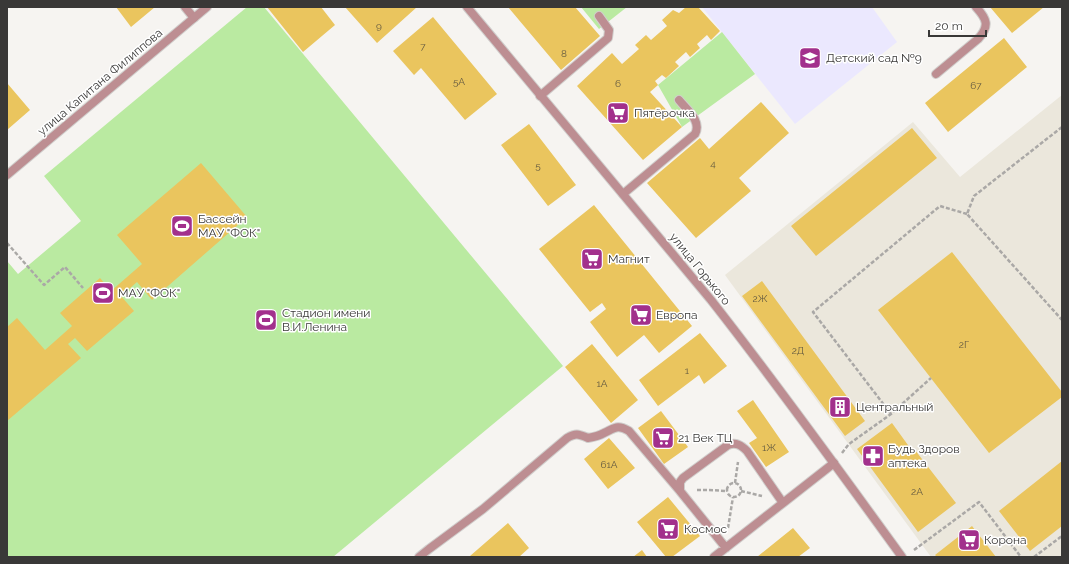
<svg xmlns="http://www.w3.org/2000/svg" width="1069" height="564" viewBox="0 0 1069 564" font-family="Raleway,sans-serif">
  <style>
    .built { fill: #ebe7dc }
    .education { fill: #ebe8fe }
    .green { fill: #baeaa1 }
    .building { fill: #eac55e }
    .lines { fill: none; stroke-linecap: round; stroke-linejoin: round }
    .lane-casing { stroke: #d0cecc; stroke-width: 10 }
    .street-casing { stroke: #d0cecc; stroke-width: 10 }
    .path { stroke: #aaa8a6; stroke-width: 2.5; stroke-dasharray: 4 2; stroke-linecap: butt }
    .lane { stroke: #bd8e92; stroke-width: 8 }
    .street { stroke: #bd8e92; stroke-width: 8 }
    .labels { text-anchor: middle; stroke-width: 3; stroke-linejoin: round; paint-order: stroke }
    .number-label { font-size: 10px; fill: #655b41 }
    .poi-label { font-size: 12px; fill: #393837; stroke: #fff; text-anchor: start }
    .street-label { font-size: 12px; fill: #393837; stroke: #fff }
  </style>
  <rect width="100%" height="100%" fill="#f6f4f1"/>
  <path class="built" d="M 1062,95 L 1062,557 L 931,557 L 725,275 L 913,122 L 960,177 Z"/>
  <path class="education" d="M 702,7 L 872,7 L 897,42 L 795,124 Z"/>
  <path class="green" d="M 247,7 L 264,7 L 563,366 L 333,557 L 7,557 L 7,261 L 18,274 L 81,221 L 44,176 Z
    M 581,7 L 627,7 L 599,29 Z
    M 722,32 L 755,74 L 682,127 L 658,85 Z"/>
  <path class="building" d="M 116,7 L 155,7 L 131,27 Z
    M 267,7 L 321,7 L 335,25 L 303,52 Z
    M 345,7 L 417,7 L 377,43 Z
    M 508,7 L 575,7 L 600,36 L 561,70 Z
    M 686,7 L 698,7 L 720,31 L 711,40 L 707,35 L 697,44 L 700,48 L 690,57 L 686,52 L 675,62 L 679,66 L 666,78 L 662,75 L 655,81 L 658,85 L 650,92 L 682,127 L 643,160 L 577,86 L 612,53 L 622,64 L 639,49 L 635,45 L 646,35 L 651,40 L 667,26 L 662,20 L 673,10 L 679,13 Z
    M 990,7 L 1044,7 L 1012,33 Z
    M 433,17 L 497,94 L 465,120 L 421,68 L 414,75 L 393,51 Z
    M 1004,38 L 1027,67 L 948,132 L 925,103 Z
    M 7,83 L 30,110 L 7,130 Z
    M 761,102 L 789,133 L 739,178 L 751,191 L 696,238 L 647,183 L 700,138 L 709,149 Z
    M 529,124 L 576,185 L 548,206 L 501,145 Z
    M 912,128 L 937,158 L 816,256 L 791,226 Z
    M 201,163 L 247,217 L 152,300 L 137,282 L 121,296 L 134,311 L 87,351 L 75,338 L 68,344 L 81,358 L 7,421 L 7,327 L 17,318 L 45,350 L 72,326 L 60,313 L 100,278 L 111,291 L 142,264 L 117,235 Z
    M 594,205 L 692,326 L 659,353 L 644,335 L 617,357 L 590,322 L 606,309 L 602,303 L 590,312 L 539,249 Z
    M 952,252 L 1062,392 L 1062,397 L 989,453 L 878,310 Z
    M 762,281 L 865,421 L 845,436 L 742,296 Z
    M 700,333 L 727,366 L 704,384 L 699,375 L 658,406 L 639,380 Z
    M 592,344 L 638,400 L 611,423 L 565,367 Z
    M 753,400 L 789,452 L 766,467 L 749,443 L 757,438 L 737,411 Z
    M 661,411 L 688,447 L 664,464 L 638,428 Z
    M 892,423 L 913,452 L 915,450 L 956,503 L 918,532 L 857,449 Z
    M 609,438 L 635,468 L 608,489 L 584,459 Z
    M 1062,461 L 1062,526 L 1030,551 L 999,511 Z
    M 668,497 L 700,536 L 672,557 L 666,557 L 637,522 Z
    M 508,523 L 529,548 L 519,557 L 471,557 L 470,556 Z
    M 972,526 L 996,557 L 937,557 L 935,555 Z
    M 793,528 L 810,548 L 798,557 L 757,557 Z
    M 642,550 L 647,557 L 633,557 Z"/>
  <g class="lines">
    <g class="lane-casing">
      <path id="lane" d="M 185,7 L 194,18
        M 936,74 L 978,39 C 990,26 987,19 976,7
        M 540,96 L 608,38 L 609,30 L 599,16
        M 623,194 L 695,134 C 702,121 687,110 679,100
        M 680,491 L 726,548
        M 419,557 L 429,549 L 483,509 L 567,438 C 576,433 578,434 588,438 C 594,437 599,436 604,433 C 615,428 617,424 629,431 L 680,491 L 680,482 L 683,478 L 728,445 C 736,442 741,445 747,451 L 783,503 L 834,463
        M 714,557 L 783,503"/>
    </g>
    <g class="street-casing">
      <path id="street" d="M 467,7 L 711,300 C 777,384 839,470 902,557
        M 7,175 L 207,7"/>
    </g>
    <path class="path" d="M 1062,127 L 974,196 L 967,214 L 1062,320
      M 7,243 L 44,285 L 65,267 L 83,288
      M 891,414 L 813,312 L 940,206 L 967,214
      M 842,453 L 849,444 L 891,414 L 931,378
      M727 490a7 7 0 1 1 14 0a7 7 0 1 1-14 0Z
      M 735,483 L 738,462
      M 697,490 L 709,490 L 727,491
      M 741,491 L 762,496
      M 728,528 L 733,497
      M 914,550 L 979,502 L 1021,557
      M 1034,557 L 1062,536"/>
    <use href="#lane" class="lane"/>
    <use href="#street" class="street"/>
  </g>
  <defs>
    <g id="school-square" transform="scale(1.15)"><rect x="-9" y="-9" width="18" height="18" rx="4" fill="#a2308c" stroke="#fff"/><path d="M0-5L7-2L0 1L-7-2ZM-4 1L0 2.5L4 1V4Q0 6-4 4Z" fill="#fff"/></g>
    <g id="supermarket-square" transform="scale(1.15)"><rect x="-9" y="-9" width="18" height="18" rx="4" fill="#a2308c" stroke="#fff"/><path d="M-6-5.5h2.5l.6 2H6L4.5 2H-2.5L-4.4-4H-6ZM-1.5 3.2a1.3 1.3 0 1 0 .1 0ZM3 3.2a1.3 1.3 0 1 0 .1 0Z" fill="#fff"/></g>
    <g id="stadium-square" transform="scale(1.15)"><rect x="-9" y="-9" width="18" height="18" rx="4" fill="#a2308c" stroke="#fff"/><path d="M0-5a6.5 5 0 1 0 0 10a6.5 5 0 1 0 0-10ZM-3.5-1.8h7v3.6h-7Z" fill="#fff"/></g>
    <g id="building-square" transform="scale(1.15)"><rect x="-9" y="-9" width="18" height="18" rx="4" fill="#a2308c" stroke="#fff"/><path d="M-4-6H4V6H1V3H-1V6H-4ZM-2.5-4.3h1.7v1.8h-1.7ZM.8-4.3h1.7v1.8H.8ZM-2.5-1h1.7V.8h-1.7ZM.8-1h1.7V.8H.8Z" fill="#fff"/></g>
    <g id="pharmacy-square" transform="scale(1.15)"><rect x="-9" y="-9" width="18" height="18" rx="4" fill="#a2308c" stroke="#fff"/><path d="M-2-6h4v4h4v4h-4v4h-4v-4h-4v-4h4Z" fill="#fff"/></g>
  </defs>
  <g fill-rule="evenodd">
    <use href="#school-square" x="810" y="58"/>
    <use href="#supermarket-square" x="618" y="113"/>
    <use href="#stadium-square" x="182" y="226"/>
    <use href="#supermarket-square" x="592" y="259"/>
    <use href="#stadium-square" x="103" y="293"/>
    <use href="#supermarket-square" x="641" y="315"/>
    <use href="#stadium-square" x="266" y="320"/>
    <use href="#building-square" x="840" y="407"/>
    <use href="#supermarket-square" x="663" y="438"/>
    <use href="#pharmacy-square" x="873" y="456"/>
    <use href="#supermarket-square" x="668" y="529"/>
    <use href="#supermarket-square" x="969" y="540"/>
  </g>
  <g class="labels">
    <g class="number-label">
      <text x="379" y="29">9</text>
      <text x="423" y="50">7</text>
      <text x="564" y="57">8</text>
      <text x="459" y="85">5А</text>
      <text x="618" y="87">6</text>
      <text x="976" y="89">67</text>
      <text x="713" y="167">4</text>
      <text x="538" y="169">5</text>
      <text x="760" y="302">2Ж</text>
      <text x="964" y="348">2Г</text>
      <text x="798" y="354">2Д</text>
      <text x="687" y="374">1</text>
      <text x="602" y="387">1А</text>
      <text x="769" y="451">1Ж</text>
      <text x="609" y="468">61А</text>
      <text x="917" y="495">2А</text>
    </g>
    <g class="poi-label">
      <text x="826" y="62">Детский сад №9</text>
      <text x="634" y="117">Пятёрочка</text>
      <text x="198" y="223">Бассейн<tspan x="198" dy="14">МАУ "ФОК"</tspan></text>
      <text x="608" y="263">Магнит</text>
      <text x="118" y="297">МАУ "ФОК"</text>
      <text x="282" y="317">Стадион имени<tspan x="282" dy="14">В.И.Ленина</tspan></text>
      <text x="656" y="319">Европа</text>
      <text x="856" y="411">Центральный</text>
      <text x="678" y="442">21 Век ТЦ</text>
      <text x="888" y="453">Будь Здоров<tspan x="888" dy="14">аптека</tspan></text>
      <text x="684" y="533">Космос</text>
      <text x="984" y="544">Корона</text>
    </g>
    <g class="street-label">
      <text transform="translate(100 82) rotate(-40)" y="4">улица Капитана Филиппова</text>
      <text transform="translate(700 269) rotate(51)" y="4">улица Горького</text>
    </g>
  </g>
  <rect width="1069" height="564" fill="none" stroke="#393837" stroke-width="16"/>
  <path d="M929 30v6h57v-6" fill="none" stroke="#393837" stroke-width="2"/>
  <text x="935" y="30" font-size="12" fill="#393837" stroke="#ffffff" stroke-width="3" paint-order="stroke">20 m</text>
</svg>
